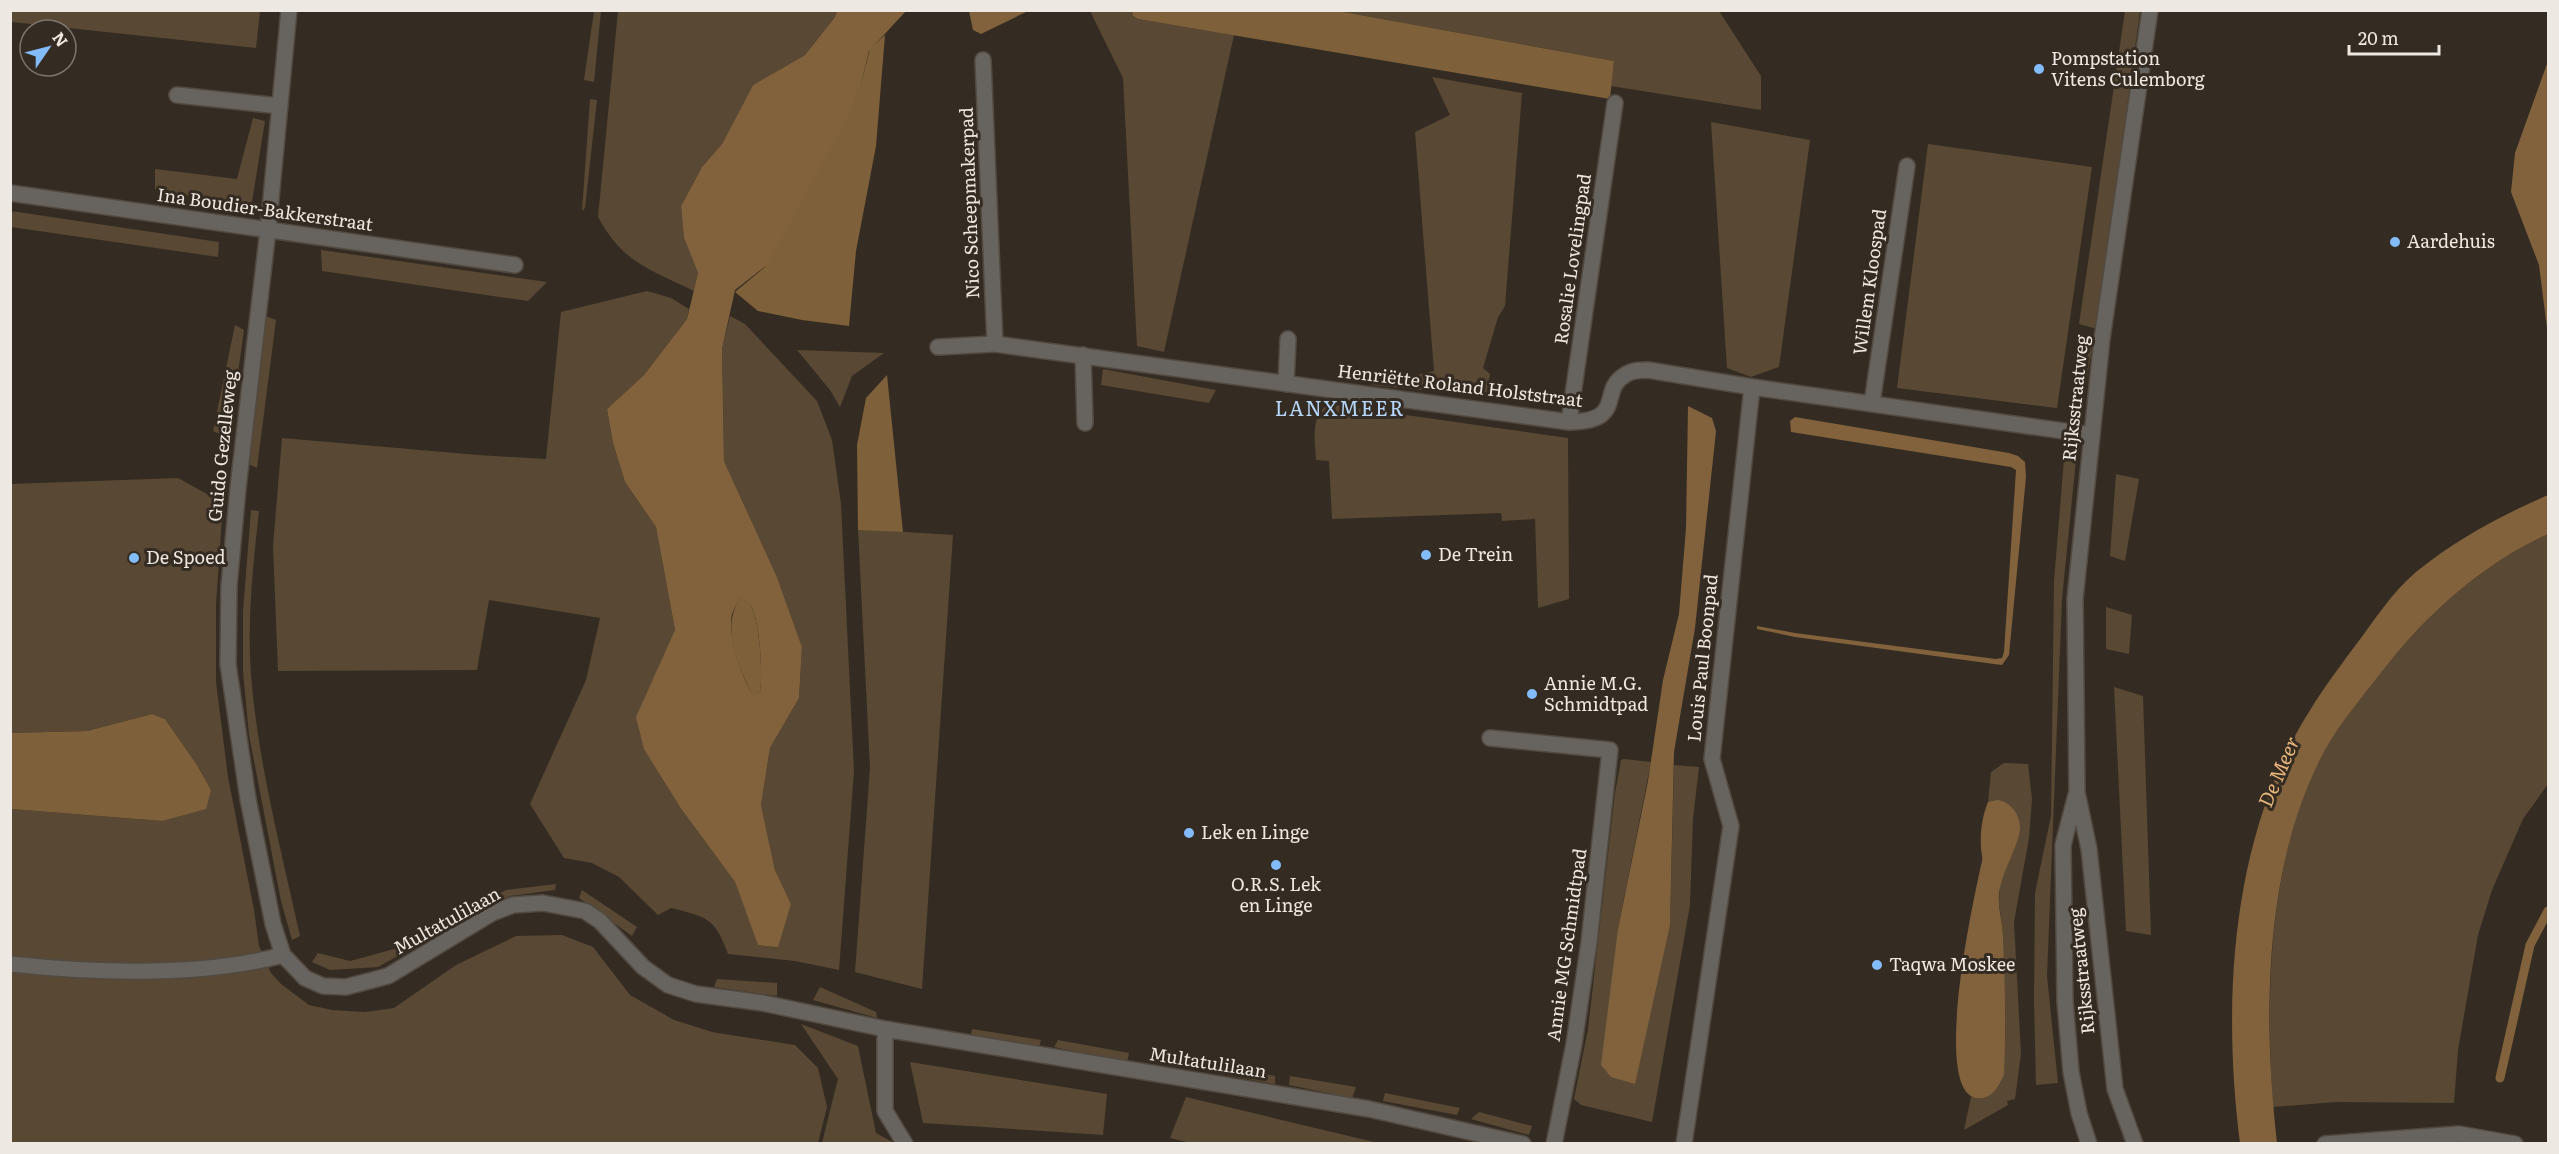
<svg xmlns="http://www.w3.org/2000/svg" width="2559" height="1154" viewBox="0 0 2559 1154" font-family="Literata,serif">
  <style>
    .green { fill: #594833 }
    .forest { fill: #7e603a }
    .water { fill: #81623d; fill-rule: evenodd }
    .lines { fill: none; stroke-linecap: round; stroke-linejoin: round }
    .stream { stroke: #81623d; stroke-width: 9 }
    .minor-casing { stroke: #524a41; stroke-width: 18 }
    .tertiary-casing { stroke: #524a41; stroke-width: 18 }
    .minor { stroke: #67635e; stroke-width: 15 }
    .tertiary { stroke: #67635e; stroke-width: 15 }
    .poi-dot { fill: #83bcfa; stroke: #342c22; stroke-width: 2 }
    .labels { text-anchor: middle; stroke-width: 6; stroke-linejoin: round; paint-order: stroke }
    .poi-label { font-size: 18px; fill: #eee8e2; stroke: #342c22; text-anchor: start }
    .street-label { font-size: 18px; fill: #eee8e2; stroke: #342c22 }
    .neighbourhood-label { font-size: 20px; letter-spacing: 1.5px; fill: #b6d6fa; stroke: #342c22 }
    .water-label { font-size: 20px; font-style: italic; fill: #e9b77b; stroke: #342c22 }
  </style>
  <rect width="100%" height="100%" fill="#342c22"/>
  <path class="green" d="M 10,11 L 11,10 L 260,11 L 256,48 L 12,22 Z
    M 594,11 L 601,11 L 594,82 L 584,80 Z
    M 618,11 L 837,11 L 835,17 L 805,55 L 753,85 L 722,144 L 702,167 L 681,206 L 684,238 L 698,273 L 694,291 C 649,269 623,263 598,217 Z
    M 1090,11 L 1132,11 L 1133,16 L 1138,19 L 1234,35 L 1164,352 L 1137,346 L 1123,78 Z
    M 1338,11 L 1719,11 L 1761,76 L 1761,110 L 1611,86 L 1614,61 Z
    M 2125,11 L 2140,11 L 2097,329 L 2079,324 Z
    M 1432,77 L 1522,93 L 1505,306 L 1498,317 L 1483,368 L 1490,374 L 1486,396 L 1370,385 L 1434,371 L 1415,132 L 1450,115 Z
    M 590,99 L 597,100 L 585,208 L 582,211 Z
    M 253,118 L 265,121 L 251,208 L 155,189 L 155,169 L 237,179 Z
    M 1711,122 L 1810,140 L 1779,367 L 1751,377 L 1727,368 Z
    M 1928,144 L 2092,167 L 2057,408 L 1897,388 Z
    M 11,211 L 219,242 L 218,257 L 11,227 Z
    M 321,250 L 547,282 L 528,301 L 322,271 Z
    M 647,291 L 671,298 L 689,309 L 687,319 L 644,375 L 607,409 L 613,443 L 625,482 L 656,527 L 675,630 L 659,670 L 682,810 L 735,882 L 758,944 L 791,904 L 775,870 L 761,805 L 770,748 L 799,698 L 802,647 L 777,577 L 724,461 L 722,349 L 730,316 L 745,324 L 817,401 L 832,440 L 841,504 L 854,771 L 839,970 L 795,961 L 728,954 C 715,917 706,917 671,908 L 658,915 L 619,877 L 592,863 L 564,858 L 530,804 L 586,680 L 600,618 L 489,600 L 477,670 L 278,671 L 273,546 L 282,438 L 478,455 L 546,459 L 561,312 Z
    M 266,316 L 276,320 L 257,468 L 249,464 Z
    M 235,325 L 244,330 L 229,438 L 213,431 Z
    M 2078,345 L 2092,347 L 2080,423 L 2068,420 Z
    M 797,350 L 884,353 L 852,376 L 840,407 L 830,390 Z
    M 1103,369 L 1216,390 L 1209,403 L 1101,385 Z
    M 1328,404 L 1568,438 L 1569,599 L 1538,608 L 1535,519 L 1502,521 L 1501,513 L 1332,519 L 1329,461 L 1316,460 C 1315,439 1310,418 1328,404 Z
    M 2065,447 L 2077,450 L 2062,599 L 2047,976 L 2058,1083 L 2036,1085 L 2034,1000 L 2035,893 L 2051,816 L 2054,581 Z
    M 2116,474 L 2139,479 L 2125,561 L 2110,556 Z
    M 178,478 L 223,503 L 216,604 L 216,682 L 228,777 L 254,910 L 259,946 L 271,973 L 281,984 L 309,1005 L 332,1010 L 365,1012 L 394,1008 L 456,965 L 516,936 L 562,935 L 593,947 L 630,995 L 674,1020 L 712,1032 L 795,1045 L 818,1068 L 827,1107 L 818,1143 L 11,1143 L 11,809 L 162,821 L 211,790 L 197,765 L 165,719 L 152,714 L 87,731 L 11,733 L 10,484 Z
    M 251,510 L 259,511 C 253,565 247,620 251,675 C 258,763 281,849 300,936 L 292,940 L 281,901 L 249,735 L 243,672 L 243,611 Z
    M 858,529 L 953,535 L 922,989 L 855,972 L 870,768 Z
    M 2548,534 L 2548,784 L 2523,819 L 2492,890 L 2478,935 L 2458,1050 L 2454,1103 L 2336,1102 L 2273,1107 C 2265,992 2268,856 2324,752 C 2341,721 2366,691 2388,664 C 2431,610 2485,563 2548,534 Z
    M 2106,607 L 2132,615 L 2129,654 L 2106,649 Z
    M 2114,687 L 2143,696 L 2151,935 L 2126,931 Z
    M 1624,759 L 1651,762 L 1618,929 L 1670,925 L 1674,765 L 1699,767 L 1693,819 L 1690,905 L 1652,1122 L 1581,1105 L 1574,1099 L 1588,1029 L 1615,793 L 1621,760 Z
    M 2004,763 L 2028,764 L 2032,799 L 2029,838 L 2014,922 L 2021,1054 L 2015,1099 L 2007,1101 L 2008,1105 L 1964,1130 L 1971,1097 L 1996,1089 L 2004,1075 L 2003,933 L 1999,903 L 2000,883 L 2017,839 L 1988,802 L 1991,772 Z
    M 556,884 L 555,890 L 510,896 L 480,910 L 378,967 L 330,970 L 312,962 L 318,953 L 350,961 L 398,948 L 460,913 L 506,890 Z
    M 582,890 L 637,927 L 632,936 L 579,898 Z
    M 717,979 L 777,983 L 777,996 L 714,987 Z
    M 820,987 L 876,1012 L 877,1018 L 813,1000 Z
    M 801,1024 L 858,1046 L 876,1133 L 894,1143 L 822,1143 L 838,1079 Z
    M 972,1029 L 1041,1040 L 1039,1047 L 971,1035 Z
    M 1058,1040 L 1129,1053 L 1127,1063 L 1054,1047 Z
    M 910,1062 L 1107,1094 L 1103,1135 L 923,1123 Z
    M 1215,1065 L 1275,1076 L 1275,1084 L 1215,1073 Z
    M 1290,1076 L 1356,1087 L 1352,1098 L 1289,1085 Z
    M 1385,1093 L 1460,1108 L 1457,1115 L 1383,1101 Z
    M 1186,1097 L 1378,1143 L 1195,1144 L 1170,1138 Z
    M 1479,1112 L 1532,1126 L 1529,1135 L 1471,1119 Z"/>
  <path class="forest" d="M 1132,11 L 1338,11 L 1614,61 L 1610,99 L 1138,19 L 1133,16 Z
    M 885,35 L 876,146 L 856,251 L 849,326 L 802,320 L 758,311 L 735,292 L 765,267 L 862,80 L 870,49 Z
    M 887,375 L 903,532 L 858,530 L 857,445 L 866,398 Z
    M 740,596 C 744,599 749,602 751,606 C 760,623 763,673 760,692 L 753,697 C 742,674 726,640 733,614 C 734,608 738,602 740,596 Z
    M 152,714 L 165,719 L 197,765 L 211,790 L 206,809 L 162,821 L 11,809 L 11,733 L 87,731 Z"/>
  <path class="water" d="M 837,11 L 906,11 L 869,51 L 862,80 L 847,118 L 767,265 L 735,290 L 722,349 L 724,461 L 777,577 L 802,647 L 799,698 L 770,748 L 761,805 L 775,870 L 791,904 L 778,947 L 758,945 L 735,882 L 682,810 L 644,749 L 636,717 L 675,630 L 656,527 L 625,482 L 613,443 L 607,409 L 644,375 L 687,319 L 698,273 L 684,238 L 681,206 L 702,167 L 722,144 L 753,85 L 805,55 L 835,17 ZM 740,597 C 743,599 748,602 751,606 C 760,622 763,673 760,692 L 753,696 C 742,677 727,637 732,614 C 734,608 738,602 740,597 Z
    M 969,11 L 969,10 L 1028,11 L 981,34 L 973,30 Z
    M 2548,61 L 2548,336 L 2539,265 L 2511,192 L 2515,153 Z
    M 1688,406 L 1712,418 L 1716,431 L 1695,628 L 1674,752 L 1670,925 L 1635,1084 L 1611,1077 L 1601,1065 L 1618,929 L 1648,781 L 1663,680 L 1679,614 L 1686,528 Z
    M 1795,417 L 2009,453 L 2018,456 L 2025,462 L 2026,477 L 2009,655 L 2002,665 L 1994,664 L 1795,637 L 1757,629 L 1757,626 L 1795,633 L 1996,659 L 2002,658 L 2004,652 L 2016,470 L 2011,467 L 1791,432 L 1790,421 Z
    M 2548,495 L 2548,534 C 2485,563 2431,610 2388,664 C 2366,692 2341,721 2324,752 C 2263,867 2263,1018 2277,1143 L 2240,1143 C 2223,1010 2230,857 2295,736 C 2312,704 2334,674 2355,646 C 2374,621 2392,592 2416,572 C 2457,539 2500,516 2548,495 Z
    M 1998,800 C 2010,802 2019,813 2020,826 C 2021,843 2000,873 1999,896 C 1998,910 2003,923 2003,937 C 2005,983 2006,1029 2004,1075 C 1999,1085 1994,1096 1983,1098 C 1926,1108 1976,889 1982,861 C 1983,856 1981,853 1981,848 C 1980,832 1982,817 1988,802 Z"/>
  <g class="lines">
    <path class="stream" d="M 2500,1078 L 2530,945 L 2548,911"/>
    <g class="minor-casing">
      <path id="minor" d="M 289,10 L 268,230 L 238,488 L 229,586 L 228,664 L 248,799 L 273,924 L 283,955 L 305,978 L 323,986 L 346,987 L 388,976 L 492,913 L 513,905 L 543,903 L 585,911 L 600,921 L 643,967 L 668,985 L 696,994 L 763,1003 L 885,1029 L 1369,1109 L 1523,1144
        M 983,60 L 995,344
        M 177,95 L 280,106
        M 10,193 L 515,265
        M 938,347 L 995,344 L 1569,422 C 1627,421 1598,391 1625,375 C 1632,370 1640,370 1648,370 L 1752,387 L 2092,435
        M 1083,355 L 1085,423
        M 1286,384 L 1288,339
        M 1872,403 L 1907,166
        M 1569,422 L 1615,103
        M 1490,738 L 1610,750 L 1589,942 L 1574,1044 L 1554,1144
        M 10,964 C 95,973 201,977 283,955
        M 885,1029 L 885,1111 L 905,1144
        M 1684,1144 L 1731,826 L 1712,759 L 1752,387"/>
    </g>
    <g class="tertiary-casing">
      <path id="tertiary" d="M 2076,795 L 2063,845 L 2065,1001 L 2071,1072 L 2079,1113 L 2089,1144
        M 2135,1144 L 2115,1089 L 2089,849 L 2077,792 L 2075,599 L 2102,339 L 2150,10
        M 2325,1144 L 2459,1134 L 2515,1144"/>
    </g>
    <use href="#minor" class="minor"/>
    <use href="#tertiary" class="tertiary"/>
  </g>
  <g class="poi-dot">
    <circle cx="2039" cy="69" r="6"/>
    <circle cx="2395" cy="242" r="6"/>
    <circle cx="1426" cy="555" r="6"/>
    <circle cx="134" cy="558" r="6"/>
    <circle cx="1532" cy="694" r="6"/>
    <circle cx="1189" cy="833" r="6"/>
    <circle cx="1276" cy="865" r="6"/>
    <circle cx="1877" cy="965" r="6"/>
  </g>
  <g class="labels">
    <g class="poi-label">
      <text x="2051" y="65">Pompstation<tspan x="2051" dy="21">Vitens Culemborg</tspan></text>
      <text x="2407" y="248">Aardehuis</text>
      <text x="1438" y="561">De Trein</text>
      <text x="146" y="564">De Spoed</text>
      <text x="1544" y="690">Annie M.G.<tspan x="1544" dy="21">Schmidtpad</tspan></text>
      <text x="1201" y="839">Lek en Linge</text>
      <text x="1276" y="891" text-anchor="middle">O.R.S. Lek<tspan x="1276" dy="21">en Linge</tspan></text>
      <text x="1889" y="971">Taqwa Moskee</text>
    </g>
    <g class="street-label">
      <text transform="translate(970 203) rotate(-92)" y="6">Nico Scheepmakerpad</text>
      <text transform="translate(265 210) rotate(8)" y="6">Ina Boudier-Bakkerstraat</text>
      <text transform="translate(1573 259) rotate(-82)" y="6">Rosalie Lovelingpad</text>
      <text transform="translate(1870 282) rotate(-82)" y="6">Willem Kloospad</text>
      <text transform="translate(1460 386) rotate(7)" y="6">Henriëtte Roland Holststraat</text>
      <text transform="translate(2076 398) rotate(-84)" y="6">Rijksstraatweg</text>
      <text transform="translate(223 446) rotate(-84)" y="6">Guido Gezelleweg</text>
      <text transform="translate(1703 658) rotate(-84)" y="6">Louis Paul Boonpad</text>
      <text transform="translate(447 921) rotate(-29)" y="6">Multatulilaan</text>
      <text transform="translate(1567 945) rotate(-82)" y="6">Annie MG Schmidtpad</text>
      <text transform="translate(2082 971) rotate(-96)" y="6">Rijksstraatweg</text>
      <text transform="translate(1208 1063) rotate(9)" y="6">Multatulilaan</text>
    </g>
    <g class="neighbourhood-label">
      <text x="1340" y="416">LANXMEER</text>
    </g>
    <g class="water-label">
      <text transform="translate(2279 772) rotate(-67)" y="7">De Meer</text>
    </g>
  </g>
  <rect width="2559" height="1154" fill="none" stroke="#eee8e2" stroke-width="24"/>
  <g transform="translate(48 48) rotate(55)"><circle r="28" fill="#342c22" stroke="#7e776f" stroke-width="1.5"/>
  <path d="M0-4.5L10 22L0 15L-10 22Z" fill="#83bcfa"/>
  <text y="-9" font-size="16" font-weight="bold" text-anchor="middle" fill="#eee8e2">N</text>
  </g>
  <path d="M2349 45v9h90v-9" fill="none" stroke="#eee8e2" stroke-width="3"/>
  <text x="2358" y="45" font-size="18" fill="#eee8e2" stroke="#342c22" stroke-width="4.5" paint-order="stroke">20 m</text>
</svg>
